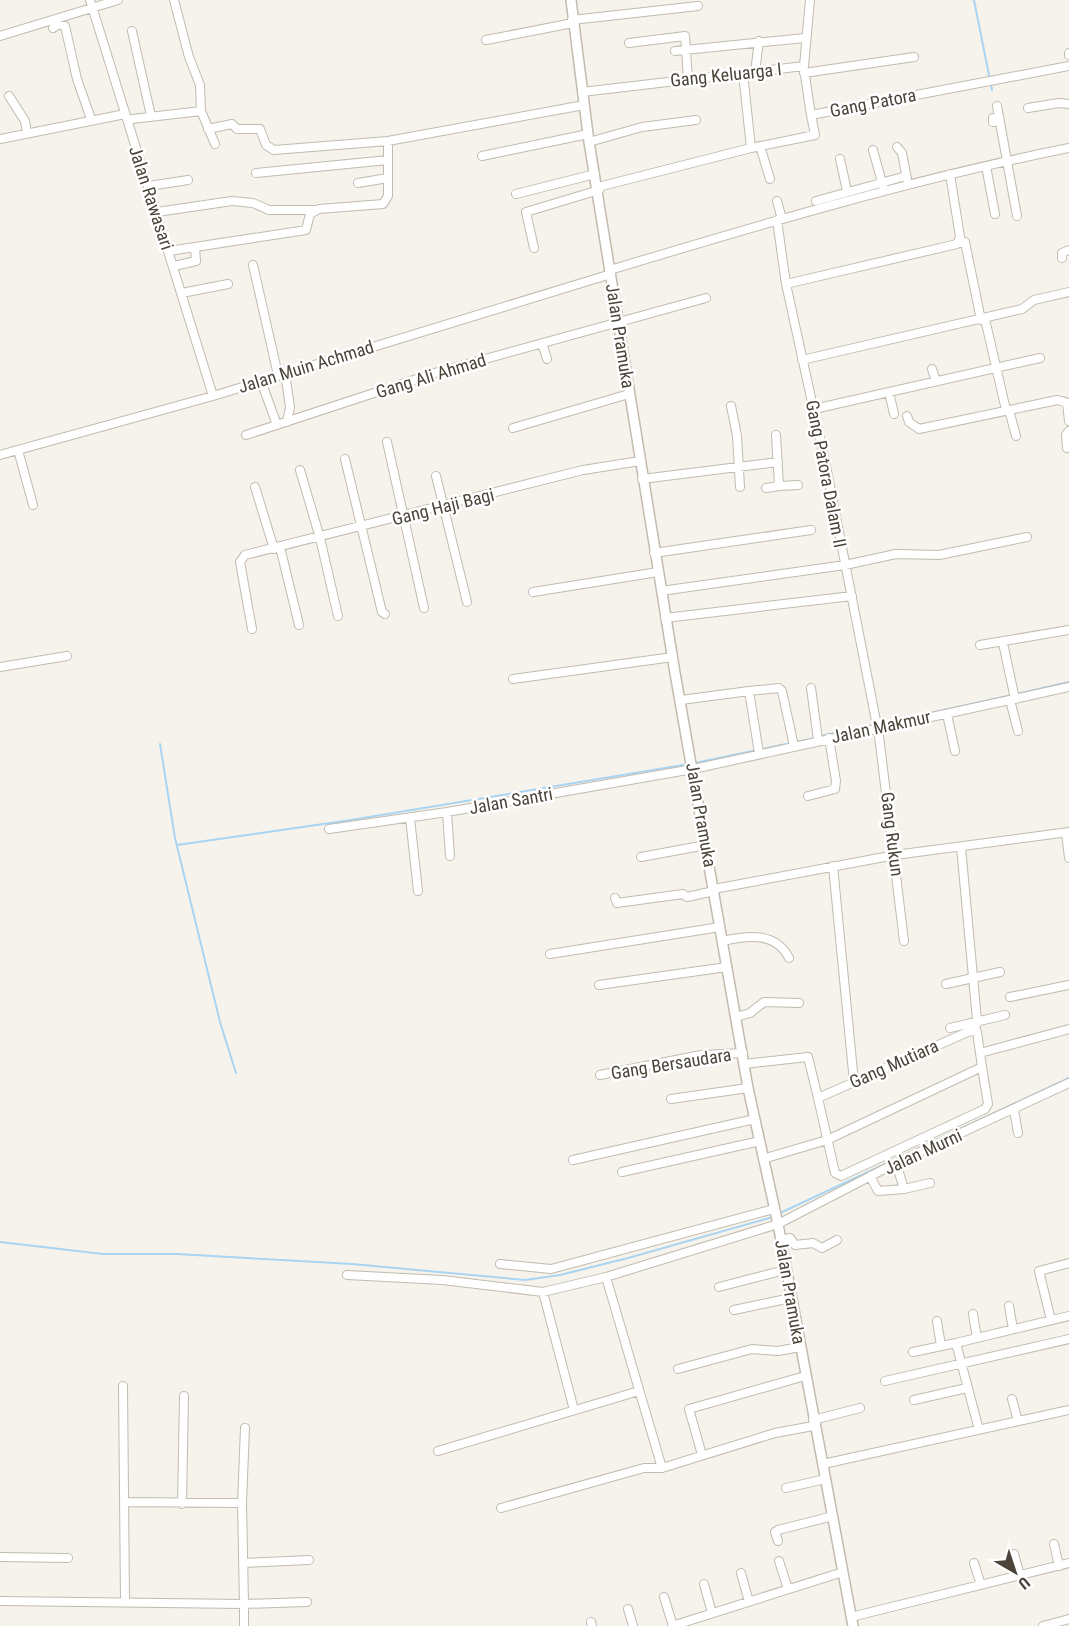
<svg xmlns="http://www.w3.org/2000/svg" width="1069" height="1626" viewBox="0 0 1069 1626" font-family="'Roboto Condensed',sans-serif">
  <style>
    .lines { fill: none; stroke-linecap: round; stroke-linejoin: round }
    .stream { stroke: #a9d4f2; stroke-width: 2 }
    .minor-casing { stroke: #c2bbae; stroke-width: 10 }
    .tertiary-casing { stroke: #c2bbae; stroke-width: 12 }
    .minor { stroke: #fff; stroke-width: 8 }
    .tertiary { stroke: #fff; stroke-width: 9 }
    .labels { text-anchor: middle; stroke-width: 5; stroke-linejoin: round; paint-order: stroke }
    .street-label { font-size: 18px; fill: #4b4439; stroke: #fff }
  </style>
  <rect width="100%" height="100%" fill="#f6f3ec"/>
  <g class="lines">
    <path class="stream" d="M 974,0 L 992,90
      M 1017,694 L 1069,682
      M 880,724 L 1012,695
      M 821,736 L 874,725
      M 160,744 L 175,838 L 220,1022 L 236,1073
      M 695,763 L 815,738
      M 177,845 L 351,820 L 689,764
      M 778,1214 L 1069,1078
      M 0,1242 L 103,1254 L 177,1254 L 352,1264 L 525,1280 L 560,1275 L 628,1258 L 773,1217"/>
    <g class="minor-casing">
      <path id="minor" d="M 90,0 L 213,396
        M 174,0 L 189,57 L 200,85 L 201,111
        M 572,20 L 698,6
        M 53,28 L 59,24 L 65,26 L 77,79 L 91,119
        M 132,31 L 151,116
        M 0,36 L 118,0
        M 486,40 L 573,23
        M 629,43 L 685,36 L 688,79
        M 675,51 L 805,38
        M 1069,53 L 1069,55
        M 804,69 L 811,115
        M 755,72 L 759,41
        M 743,73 L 751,148
        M 804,73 L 914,57
        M 582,92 L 804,66 L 810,0
        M 9,96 L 25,121 L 27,133
        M 997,106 L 1017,216
        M 1028,108 L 1059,103 L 1069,104
        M 993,118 L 993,122 L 1000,121
        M 132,119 L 201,111 L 215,144
        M 208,129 L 232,124 L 237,129 L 260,129 L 266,145 L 274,150 L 388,141 L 584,105
        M 0,139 L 125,114
        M 589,142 L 642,127 L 696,120
        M 760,146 L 770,179
        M 897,147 L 902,153 L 907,179
        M 873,150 L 883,186
        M 482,156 L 588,134
        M 840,159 L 847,191
        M 986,166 L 995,214
        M 256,173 L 388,160
        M 358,183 L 388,178
        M 149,186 L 188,180
        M 598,187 L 751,148 L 815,135 L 811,115 L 1069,66
        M 516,194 L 595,174
        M 777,201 L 782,219
        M 816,201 L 906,176
        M 157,212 L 232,201 L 253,203 L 269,210 L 315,210
        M 777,220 L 786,284 L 826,466 L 879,736 L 904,941
        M 959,243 L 965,242 L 981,320
        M 534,248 L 526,212 L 599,190
        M 169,251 L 306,230 L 310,214 L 319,209 L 383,204 L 388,196 L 388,141
        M 1062,258 L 1062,253 L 1069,250
        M 253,265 L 278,375
        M 174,266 L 196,261 L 195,247
        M 610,270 C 762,224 914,179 1069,148
        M 786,284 L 957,244 L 960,237 L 950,174
        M 182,293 L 228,284
        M 985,319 L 1006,410
        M 542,343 L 547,359
        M 802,360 L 1022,309 L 1034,300 L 1069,292
        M 932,369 L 936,381
        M 285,373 L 290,407 L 287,422
        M 261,381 L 277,425
        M 889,392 L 894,414
        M 1067,403 L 1069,421
        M 731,406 L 737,436 L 740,487
        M 814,409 L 1040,358
        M 1009,410 L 1016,436
        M 907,416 L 909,422 L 919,429 L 1048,402 L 1057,400 L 1069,403
        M 513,428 L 629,394
        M 246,435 L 438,372 L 706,298
        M 776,435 L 779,486 L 798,485
        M 387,442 L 424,608
        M 1067,448 L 1066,435 L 1069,431
        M 18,450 L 33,505
        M 0,455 L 213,396 L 611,274
        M 345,459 L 382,612 L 385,614
        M 300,470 L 320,538 L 338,616
        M 436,476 L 467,602
        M 642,479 L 778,462
        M 255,487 L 274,549
        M 766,488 L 779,486
        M 280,547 L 299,625
        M 654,553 L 811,530
        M 661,591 L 845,565 L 896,554 L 939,555 L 1027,537
        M 533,592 L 658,572
        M 665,618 L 852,596
        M 252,629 L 240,562 L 245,555 L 583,470 L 640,461
        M 1003,643 L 1015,699
        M 980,645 L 1069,630
        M 0,667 L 67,656
        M 513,679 L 673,657
        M 811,688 L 818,740
        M 749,691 L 779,688 L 782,691 L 794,746
        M 681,700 L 749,691 L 759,753
        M 1010,700 L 1018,731
        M 947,714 L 955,751
        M 808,796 L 835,789 L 836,781 L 829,738
        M 447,812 L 450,856
        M 410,818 L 418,891
        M 329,829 L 447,812 L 693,769 L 1069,687
        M 1066,833 L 1069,858
        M 961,847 L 977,1020 L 975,1031
        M 641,857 L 706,845
        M 833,866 L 854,1082
        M 714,889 L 895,855 L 1069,832
        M 615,898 L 617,903 L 683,894 L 687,897 L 714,891
        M 723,941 C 748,935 776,932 789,958
        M 550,954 L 720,927
        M 946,984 L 1000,972
        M 599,985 L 727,967
        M 1010,997 L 1069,985
        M 736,1017 L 750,1013 L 764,1002 L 799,1003
        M 950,1028 L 1005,1015
        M 980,1053 L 1069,1029
        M 744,1064 L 808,1057 L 818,1098
        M 600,1075 L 701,1055 L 743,1053
        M 671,1099 L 748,1088
        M 1014,1110 L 1018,1133
        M 763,1159 L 827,1140 L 982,1067 L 988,1104 L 985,1109 L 841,1176 L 835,1173 L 818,1098 L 970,1031 L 977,1032 L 982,1067
        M 573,1160 L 755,1119
        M 896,1163 L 904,1189 L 930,1183
        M 622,1172 L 760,1141
        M 870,1176 L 878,1191 L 904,1189
        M 780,1240 L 790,1238 L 795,1245 L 813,1243 L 822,1248 L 837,1240
        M 500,1264 L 551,1269 L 774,1209
        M 347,1275 L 442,1280 L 543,1292 L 606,1277 L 778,1224 L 896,1163 L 1069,1083
        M 606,1277 L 662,1468
        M 719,1287 L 785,1270
        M 543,1292 L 574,1410
        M 1009,1306 L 1013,1329
        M 734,1310 L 791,1298
        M 973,1314 L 977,1338
        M 1051,1320 L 1039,1271 L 1069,1263
        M 937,1321 L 941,1346
        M 956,1343 L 1069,1316
        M 913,1352 L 956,1343 L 979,1430
        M 678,1369 L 752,1349 L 778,1351 L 800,1347
        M 885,1381 L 1069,1339
        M 123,1386 L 125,1601
        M 1012,1399 L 1018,1421
        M 914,1400 L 967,1388
        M 813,1420 L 860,1408
        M 245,1428 L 242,1503 L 244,1604 L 307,1602
        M 438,1451 L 639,1391
        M 702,1455 L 689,1409 L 805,1376
        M 823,1464 L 1069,1410
        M 786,1488 L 825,1479
        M 125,1502 L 242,1503
        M 182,1504 L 184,1396
        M 501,1508 L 644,1468 L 662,1468 L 775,1433 L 813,1426
        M 778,1541 L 775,1532 L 778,1530 L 833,1516
        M 1054,1544 L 1059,1566
        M 1014,1554 L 1020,1576
        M 0,1557 L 68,1558
        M 779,1561 L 788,1589
        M 243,1563 L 309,1560
        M 974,1563 L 981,1585
        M 741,1573 L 749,1602
        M 704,1584 L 712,1613
        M 664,1597 L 673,1626
        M 0,1601 L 244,1604 L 244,1626
        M 628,1609 L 633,1626
        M 851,1617 L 1069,1563
        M 591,1622 L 592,1626
        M 672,1626 L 843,1572
        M 1043,1626 L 1069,1619"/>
    </g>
    <g class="tertiary-casing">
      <path id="tertiary" d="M 571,0 L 589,142 L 675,673 L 748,1088 L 778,1224 L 853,1626"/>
    </g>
    <use href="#minor" class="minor"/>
    <use href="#tertiary" class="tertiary"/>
  </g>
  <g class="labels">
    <g class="street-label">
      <text transform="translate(726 75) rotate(-6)" y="6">Gang Keluarga I</text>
      <text transform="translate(873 103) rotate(-11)" y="6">Gang Patora</text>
      <text transform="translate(151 198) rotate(72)" y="6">Jalan Rawasari</text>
      <text transform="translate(620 336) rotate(81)" y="6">Jalan Pramuka</text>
      <text transform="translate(306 367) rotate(-17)" y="6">Jalan Muin Achmad</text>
      <text transform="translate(431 376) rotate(-17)" y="6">Gang Ali Ahmad</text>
      <text transform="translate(826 474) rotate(79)" y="6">Gang Patora Dalam II</text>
      <text transform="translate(443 507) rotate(-14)" y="6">Gang Haji Bagi</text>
      <text transform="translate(881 727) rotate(-12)" y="6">Jalan Makmur</text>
      <text transform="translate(511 801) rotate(-10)" y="6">Jalan Santri</text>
      <text transform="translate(701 815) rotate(80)" y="6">Jalan Pramuka</text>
      <text transform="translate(892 834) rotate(83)" y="6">Gang Rukun</text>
      <text transform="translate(671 1064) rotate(-9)" y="6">Gang Bersaudara</text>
      <text transform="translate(894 1064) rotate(-24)" y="6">Gang Mutiara</text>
      <text transform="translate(923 1152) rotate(-25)" y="6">Jalan Murni</text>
      <text transform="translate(790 1292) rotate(80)" y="6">Jalan Pramuka</text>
    </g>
  </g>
  <g transform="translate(1015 1572) rotate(141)" stroke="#ffffff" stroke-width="4.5" paint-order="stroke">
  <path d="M0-4.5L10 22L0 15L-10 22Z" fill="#4b4439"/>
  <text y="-9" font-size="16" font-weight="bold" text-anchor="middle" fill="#4b4439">U</text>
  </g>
</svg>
